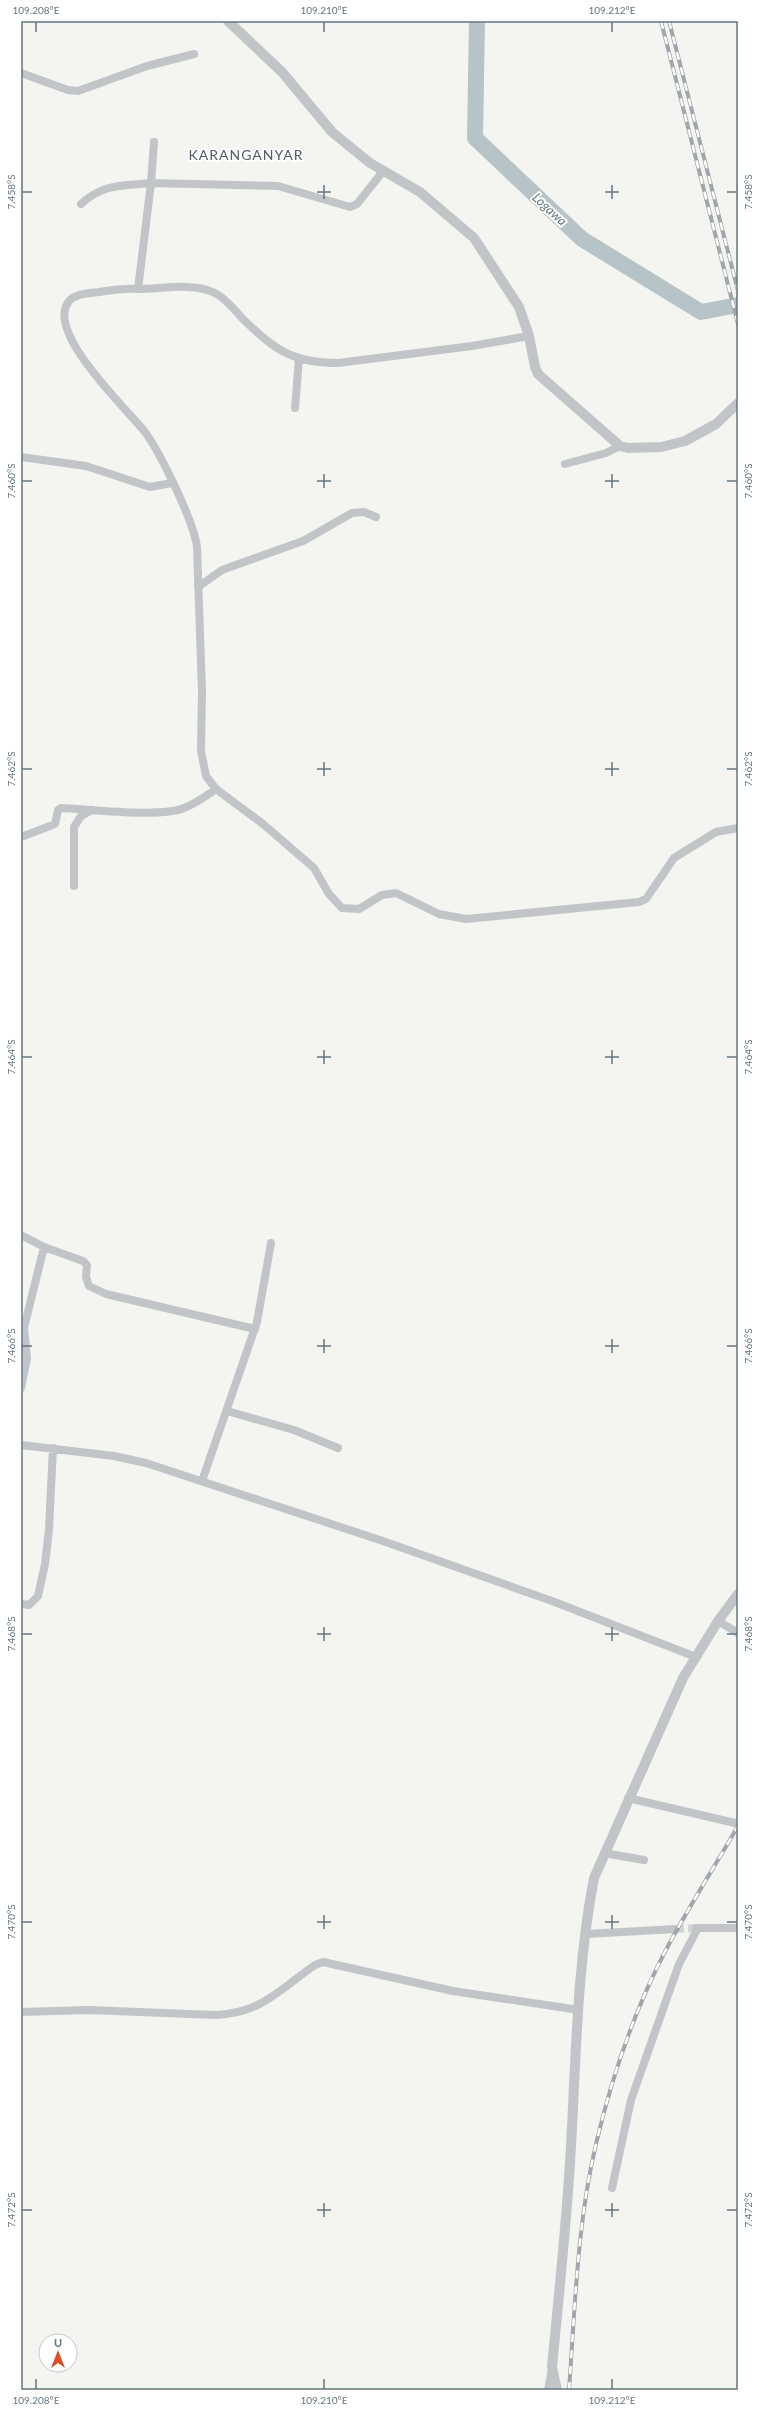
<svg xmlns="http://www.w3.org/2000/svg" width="759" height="2411" viewBox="0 0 759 2411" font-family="Lato,sans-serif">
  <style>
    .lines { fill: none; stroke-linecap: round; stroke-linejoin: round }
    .river { stroke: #b7c4c7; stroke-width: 16 }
    .minor-tunnel { stroke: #d0d4d4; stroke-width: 8; stroke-dasharray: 8 4; stroke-linecap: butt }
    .minor { stroke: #c2c5c8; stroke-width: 8 }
    .tertiary { stroke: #c2c5c8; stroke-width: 10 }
    .rail-casing { stroke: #a0a7ab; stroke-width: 4 }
    .rail { stroke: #fff; stroke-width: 2.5; stroke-dasharray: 8; stroke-linecap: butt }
    .ticks { fill: none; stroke: #647580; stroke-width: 1.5 }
    .labels { text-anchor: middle; stroke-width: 4; stroke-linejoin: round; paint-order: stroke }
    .water-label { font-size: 13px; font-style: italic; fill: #5f777e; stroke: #fff }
    .quarter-label { font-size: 14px; letter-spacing: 1px; fill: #525d66; stroke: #fff }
    .neatline { fill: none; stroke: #647580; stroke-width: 1.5 }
    .ticks-label { font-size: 10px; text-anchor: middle; fill: #647580 }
  </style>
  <rect width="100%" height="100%" fill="#f4f4f0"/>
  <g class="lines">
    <path class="river" d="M 477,21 L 475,138 L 582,239 L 701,312 L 738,305"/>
    <path class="minor-tunnel" d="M 676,1929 L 696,1928"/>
    <path class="minor" d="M 21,73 L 68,90 L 78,91 L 147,66 L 194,54
      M 384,170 L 357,204 L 350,207 L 278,186 L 151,183 L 138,289 C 125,288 112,290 99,292 C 90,293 77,293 70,300 C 42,330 127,409 145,432 C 161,454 194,522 197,547 L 202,691 L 201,751 L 206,776 L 216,789 L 263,824 L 314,868 L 329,894 L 342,908 L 359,909 L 382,895 L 396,893 L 439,914 L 466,919 L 639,902 L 646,899 L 674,858 L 716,832 L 738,828
      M 81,204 C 104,183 123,186 151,183 L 154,142
      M 138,289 C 161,289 193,282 215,293 C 225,298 234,309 242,318 C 273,349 292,363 338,363 L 472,346 L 529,336
      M 295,408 L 299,358
      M 21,457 L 86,466 L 150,487 L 172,483
      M 565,464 L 606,453 L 620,446
      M 198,587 L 222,570 L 303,541 L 352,513 L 364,512 L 376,517
      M 21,837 L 55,824 L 58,810 L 61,808 C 89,809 160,818 184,808 C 195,804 206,796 216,789
      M 74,886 L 74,827 L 81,816 L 92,810
      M 21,1235 L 44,1247 L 83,1261 L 87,1265 L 86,1277 L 89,1286 L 106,1294 L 255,1329
      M 21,1388 L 27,1358 L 24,1328 L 44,1247
      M 227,1411 L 294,1430 L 338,1448
      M 21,1445 L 114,1456 L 146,1463 L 380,1540 L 552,1601 L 696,1657
      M 202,1481 L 257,1322 L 271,1243
      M 21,1604 L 29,1605 L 38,1596 L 45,1564 L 49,1529 L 53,1448
      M 718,1621 L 738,1633
      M 628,1798 L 735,1823
      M 604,1853 L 644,1860
      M 696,1928 L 738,1928
      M 586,1934 L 676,1929
      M 21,2012 L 88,2010 L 216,2015 C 262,2013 280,1989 315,1965 L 323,1962 L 453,1991 L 579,2010
      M 612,2188 L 631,2100 L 679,1964 L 698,1928
      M 548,2390 L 552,2369"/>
    <path class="tertiary" d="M 228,21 L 282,72 L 332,132 L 370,163 L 420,192 L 474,238 L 519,307 L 529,336 L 535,367 L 538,374 L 620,446 L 628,448 L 661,447 L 685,441 L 716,424 L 738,403
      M 557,2390 L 552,2367 C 559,2293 567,2220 571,2146 C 576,2057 577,1966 594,1878 L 683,1678 L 718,1621 L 738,1594"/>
    <g class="rail-casing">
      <path id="rail" d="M 661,21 L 738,324
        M 669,21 L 738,291
        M 569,2390 C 575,2309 577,2224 596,2144 C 612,2076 635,2008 668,1946 C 690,1905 715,1866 738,1826"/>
    </g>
    <use href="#rail" class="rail"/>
  </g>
  <path class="ticks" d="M 36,22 L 36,32M 324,22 L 324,32M 612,22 L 612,32M 324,185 L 324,199M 612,185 L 612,199M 22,192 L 32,192M 317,192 L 331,192M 605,192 L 619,192M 727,192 L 737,192M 324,474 L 324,488M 612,474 L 612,488M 22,481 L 32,481M 317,481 L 331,481M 605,481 L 619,481M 727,481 L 737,481M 324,762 L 324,776M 612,762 L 612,776M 22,769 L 32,769M 317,769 L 331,769M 605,769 L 619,769M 727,769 L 737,769M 324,1050 L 324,1064M 612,1050 L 612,1064M 22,1057 L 32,1057M 317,1057 L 331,1057M 605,1057 L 619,1057M 727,1057 L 737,1057M 324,1339 L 324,1353M 612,1339 L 612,1353M 22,1346 L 32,1346M 317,1346 L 331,1346M 605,1346 L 619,1346M 727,1346 L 737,1346M 324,1627 L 324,1641M 612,1627 L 612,1641M 22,1634 L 32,1634M 317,1634 L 331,1634M 605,1634 L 619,1634M 727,1634 L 737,1634M 324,1915 L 324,1929M 612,1915 L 612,1929M 22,1922 L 32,1922M 317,1922 L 331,1922M 605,1922 L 619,1922M 727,1922 L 737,1922M 324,2203 L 324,2217M 612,2203 L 612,2217M 22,2210 L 32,2210M 317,2210 L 331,2210M 605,2210 L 619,2210M 727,2210 L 737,2210M 36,2379 L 36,2389M 324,2379 L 324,2389M 612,2379 L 612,2389"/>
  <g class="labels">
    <g class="water-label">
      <text transform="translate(550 209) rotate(43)" y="5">Logawa</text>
    </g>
    <g class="quarter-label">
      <text x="246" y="160">KARANGANYAR</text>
    </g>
  </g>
  <rect width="759" height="2411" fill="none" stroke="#ffffff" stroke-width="44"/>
  <g transform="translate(58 2353)"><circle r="19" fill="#ffffff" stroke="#c1c8cc"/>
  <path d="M0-3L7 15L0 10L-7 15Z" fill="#dc4c29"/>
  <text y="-6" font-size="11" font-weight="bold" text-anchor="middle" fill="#647580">U</text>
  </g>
  <rect x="22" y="22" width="715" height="2367" class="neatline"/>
  <g class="ticks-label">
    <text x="36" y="14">109.208°E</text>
    <text x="324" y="14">109.210°E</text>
    <text x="612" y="14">109.212°E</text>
    <text transform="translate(11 192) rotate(-90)" y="4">7.458°S</text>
    <text transform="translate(748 192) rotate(-90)" y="4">7.458°S</text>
    <text transform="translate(11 481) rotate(-90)" y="4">7.460°S</text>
    <text transform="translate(748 481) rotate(-90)" y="4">7.460°S</text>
    <text transform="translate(11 769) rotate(-90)" y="4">7.462°S</text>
    <text transform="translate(748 769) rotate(-90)" y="4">7.462°S</text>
    <text transform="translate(11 1057) rotate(-90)" y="4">7.464°S</text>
    <text transform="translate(748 1057) rotate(-90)" y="4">7.464°S</text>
    <text transform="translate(11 1346) rotate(-90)" y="4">7.466°S</text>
    <text transform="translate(748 1346) rotate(-90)" y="4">7.466°S</text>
    <text transform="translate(11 1634) rotate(-90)" y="4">7.468°S</text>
    <text transform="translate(748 1634) rotate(-90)" y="4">7.468°S</text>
    <text transform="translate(11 1922) rotate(-90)" y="4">7.470°S</text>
    <text transform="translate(748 1922) rotate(-90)" y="4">7.470°S</text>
    <text transform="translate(11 2210) rotate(-90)" y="4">7.472°S</text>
    <text transform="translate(748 2210) rotate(-90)" y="4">7.472°S</text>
    <text x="36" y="2404">109.208°E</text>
    <text x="324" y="2404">109.210°E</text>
    <text x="612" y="2404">109.212°E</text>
  </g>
</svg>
